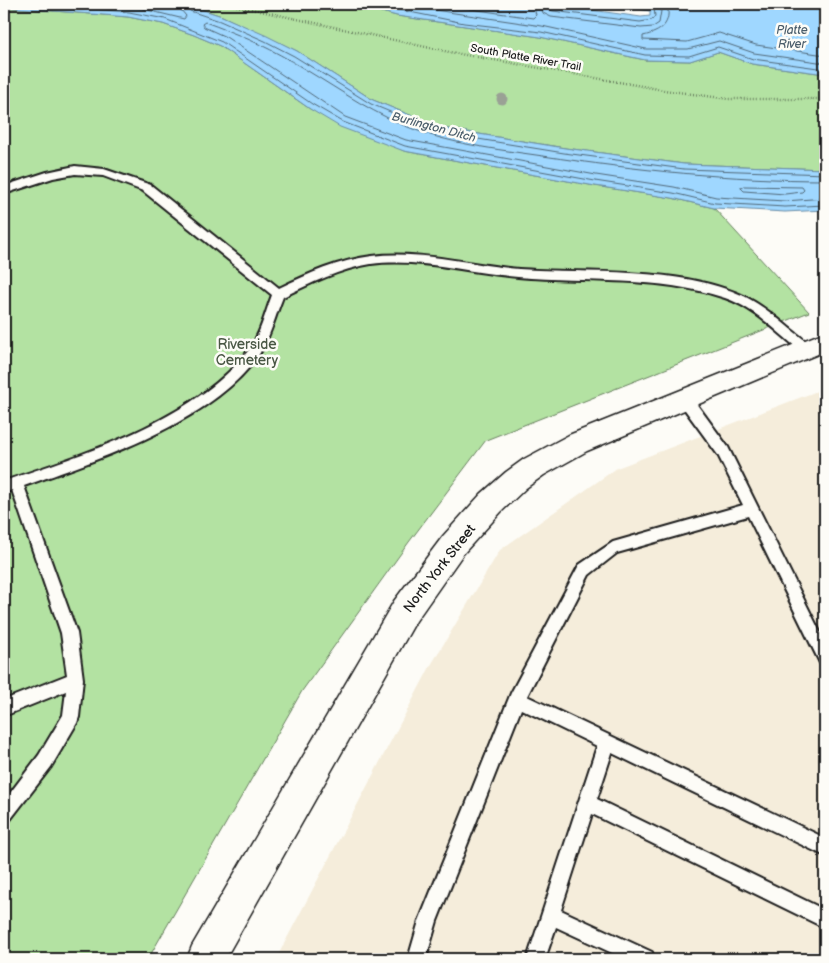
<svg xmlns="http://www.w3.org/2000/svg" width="829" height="963" viewBox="0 0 829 963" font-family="'Balsamiq Sans',sans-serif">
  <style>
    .built { fill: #f5eddb }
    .green { fill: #b3e2a2; stroke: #687f5f }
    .water { fill: #9fd7ff; stroke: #6b8ca4 }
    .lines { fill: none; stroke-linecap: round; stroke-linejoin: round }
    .shore { stroke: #506777; stroke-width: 1 }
    .service-casing { stroke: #1c1c1c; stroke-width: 4 }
    .secondary-casing { stroke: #1c1c1c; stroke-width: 3 }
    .path { stroke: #1c1c1c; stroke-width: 2.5; stroke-dasharray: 0.5 2.5; stroke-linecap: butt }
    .service { fill: #fdfcf7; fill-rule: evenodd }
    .secondary { fill: #fdfcf7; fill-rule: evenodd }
    .tree { fill: #9aa195 }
    .labels { text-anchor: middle; stroke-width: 5; stroke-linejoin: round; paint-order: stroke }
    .far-street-label { font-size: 11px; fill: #1c1c1c; stroke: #fdfcf7 }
    .far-water-label { font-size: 12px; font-style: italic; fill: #4a5d6b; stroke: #fdfcf7 }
    .park-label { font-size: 14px; fill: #495744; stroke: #fdfcf7 }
    .street-label { font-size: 14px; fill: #1c1c1c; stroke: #fdfcf7 }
  </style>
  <rect width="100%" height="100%" fill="#fdfcf7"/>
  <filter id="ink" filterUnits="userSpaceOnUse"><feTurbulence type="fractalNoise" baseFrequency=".02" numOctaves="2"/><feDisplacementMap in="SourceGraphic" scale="10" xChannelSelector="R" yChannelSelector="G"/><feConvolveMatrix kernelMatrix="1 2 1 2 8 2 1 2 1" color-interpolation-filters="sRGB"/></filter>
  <g filter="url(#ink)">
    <path class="built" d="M 825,388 L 825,959 L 276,959 L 431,665 L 500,550 L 617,468 Z"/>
    <path class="green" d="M 185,4 L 351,4 L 397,16 L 540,37 L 645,60 L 690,61 L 718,52 L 752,64 L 825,74 L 825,169 L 684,164 L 565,148 L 442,128 L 373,100 L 297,51 L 222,16 Z
      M 4,7 L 128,17 L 163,24 L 194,35 L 220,46 L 310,109 L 404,151 L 595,186 L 672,198 L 714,208 L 809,312 L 486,440 L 409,542 L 302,691 L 148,959 L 4,959 Z"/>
    <path class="water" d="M 4,4 L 185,4 L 222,16 L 267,36 L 297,51 L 373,100 L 442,128 L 565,148 L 684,164 L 825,169 L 825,210 L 785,212 L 714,208 L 672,198 L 595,186 L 404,151 L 340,127 L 310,109 L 220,46 L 194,35 L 163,24 L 128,17 L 4,7 Z
      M 351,4 L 508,4 L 570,7 L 641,17 L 650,16 L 650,11 L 608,4 L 825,4 L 825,74 L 752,64 L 718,52 L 690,61 L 645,60 L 540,37 L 397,16 Z"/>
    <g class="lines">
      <path class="shore" d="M 31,4 L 129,12 L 165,19 L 222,42 L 312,104 L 343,122 L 405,146 L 595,181 L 673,193 L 715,203 L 785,207 L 825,205
        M 111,4 L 131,6 L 184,19 L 186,16 L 181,10 L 180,4
        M 186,4 L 190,11 L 220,21 L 265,41 L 294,56 L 371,104 L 441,133 L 564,153 L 684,169 L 825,174
        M 370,4 L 464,23 L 541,32 L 645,55 L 689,56 L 718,47 L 753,59 L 825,69
        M 394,4 L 542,26 L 646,49 L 688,49 L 719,41 L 754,53 L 825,63
        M 436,4 L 533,18 L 536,15 L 533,4
        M 541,4 L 543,13 L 551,17 L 641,28 L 653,27 L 659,23 L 661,11 L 658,4
        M 547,4 L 548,9 L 553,11 L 640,22 L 652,20 L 655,16 L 654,8 L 640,4
        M 667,4 C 672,24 661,32 643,36 L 643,40 L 687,42 L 719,33 L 756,45 L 825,55
        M 825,180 C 730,180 636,170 543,156 C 495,149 447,144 403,125 C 363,108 328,82 291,61 C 264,45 235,33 205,22 L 202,24 L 204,27 L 226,37 L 345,117 L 406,140 L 596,175 L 674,187 L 716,197 L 785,201 L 825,198
        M 744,186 L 802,187 L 804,190 L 802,192 L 785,194 L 744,191 L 741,188 Z"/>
      <g class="service-casing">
        <path id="service" d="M 75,166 L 104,169 L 151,185 L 279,288 C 308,274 339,260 372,256 C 421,250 470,265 519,269 C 589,274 679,266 744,296 C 760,304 774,315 787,326 C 795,333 807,340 812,349 L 810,352 L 802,352 C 778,333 755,308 725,298 C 659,276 587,283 518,277 C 469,273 421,258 371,264 C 340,269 311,283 283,297 C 275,316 270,339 258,356 C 212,422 98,460 24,486 L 77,633 L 83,679 L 79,717 L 77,723 L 51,767 L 10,820 L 4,823 L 4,801 L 39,755 L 63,715 L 66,691 L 4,716 L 4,700 L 67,675 L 61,633 L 12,490 L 4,493 L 4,481 C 84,454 193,421 248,351 C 260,336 265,313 272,295 L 143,191 L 103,176 L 75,174 L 53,178 L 4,194 L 4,186 L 47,172 Z
          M 685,394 L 690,395 L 728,447 L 825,642 L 825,665 L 820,663 L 748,516 L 617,553 L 589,575 L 527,696 L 825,838 L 825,856 L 612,753 L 597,799 L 825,910 L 825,928 L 592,814 L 561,910 L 652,952 L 654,959 L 625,959 L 556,927 L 545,959 L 527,959 L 597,746 L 521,709 L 437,921 L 426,959 L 408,959 L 419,921 L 511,693 L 579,565 L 613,542 L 743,505 L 718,455 L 680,403 L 679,399 L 680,395 Z"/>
      </g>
      <g class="secondary-casing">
        <path id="secondary" d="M 825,332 L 825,351 L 587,451 L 544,475 L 526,488 L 501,512 L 463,554 L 416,621 L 225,959 L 187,959 L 192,946 L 394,601 L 443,536 L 481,494 L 506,472 L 524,459 L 569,435 Z"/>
      </g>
      <path class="path" d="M 228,4 L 449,52 L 664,90 L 728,99 L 825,99"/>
      <use href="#service" class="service"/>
      <use href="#secondary" class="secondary"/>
    </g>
    <circle class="tree" cx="502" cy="99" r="5.5"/>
  </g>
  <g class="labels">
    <g class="far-street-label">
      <text transform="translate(526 57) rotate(10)" y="4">South Platte River Trail</text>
    </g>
    <g class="far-water-label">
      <text x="792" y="34">Platte<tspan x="792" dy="14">River</tspan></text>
      <text transform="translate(434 127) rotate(15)" y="4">Burlington Ditch</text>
    </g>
    <g class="park-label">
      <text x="247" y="349">Riverside<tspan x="247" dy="16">Cemetery</tspan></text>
    </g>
    <g class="street-label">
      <text transform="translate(439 568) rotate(-52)" y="5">North York Street</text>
    </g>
  </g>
  <rect width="829" height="963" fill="none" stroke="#fdfcf7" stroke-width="20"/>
  <rect x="10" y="10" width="809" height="943" fill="none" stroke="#1c1c1c" stroke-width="2" filter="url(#ink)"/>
</svg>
